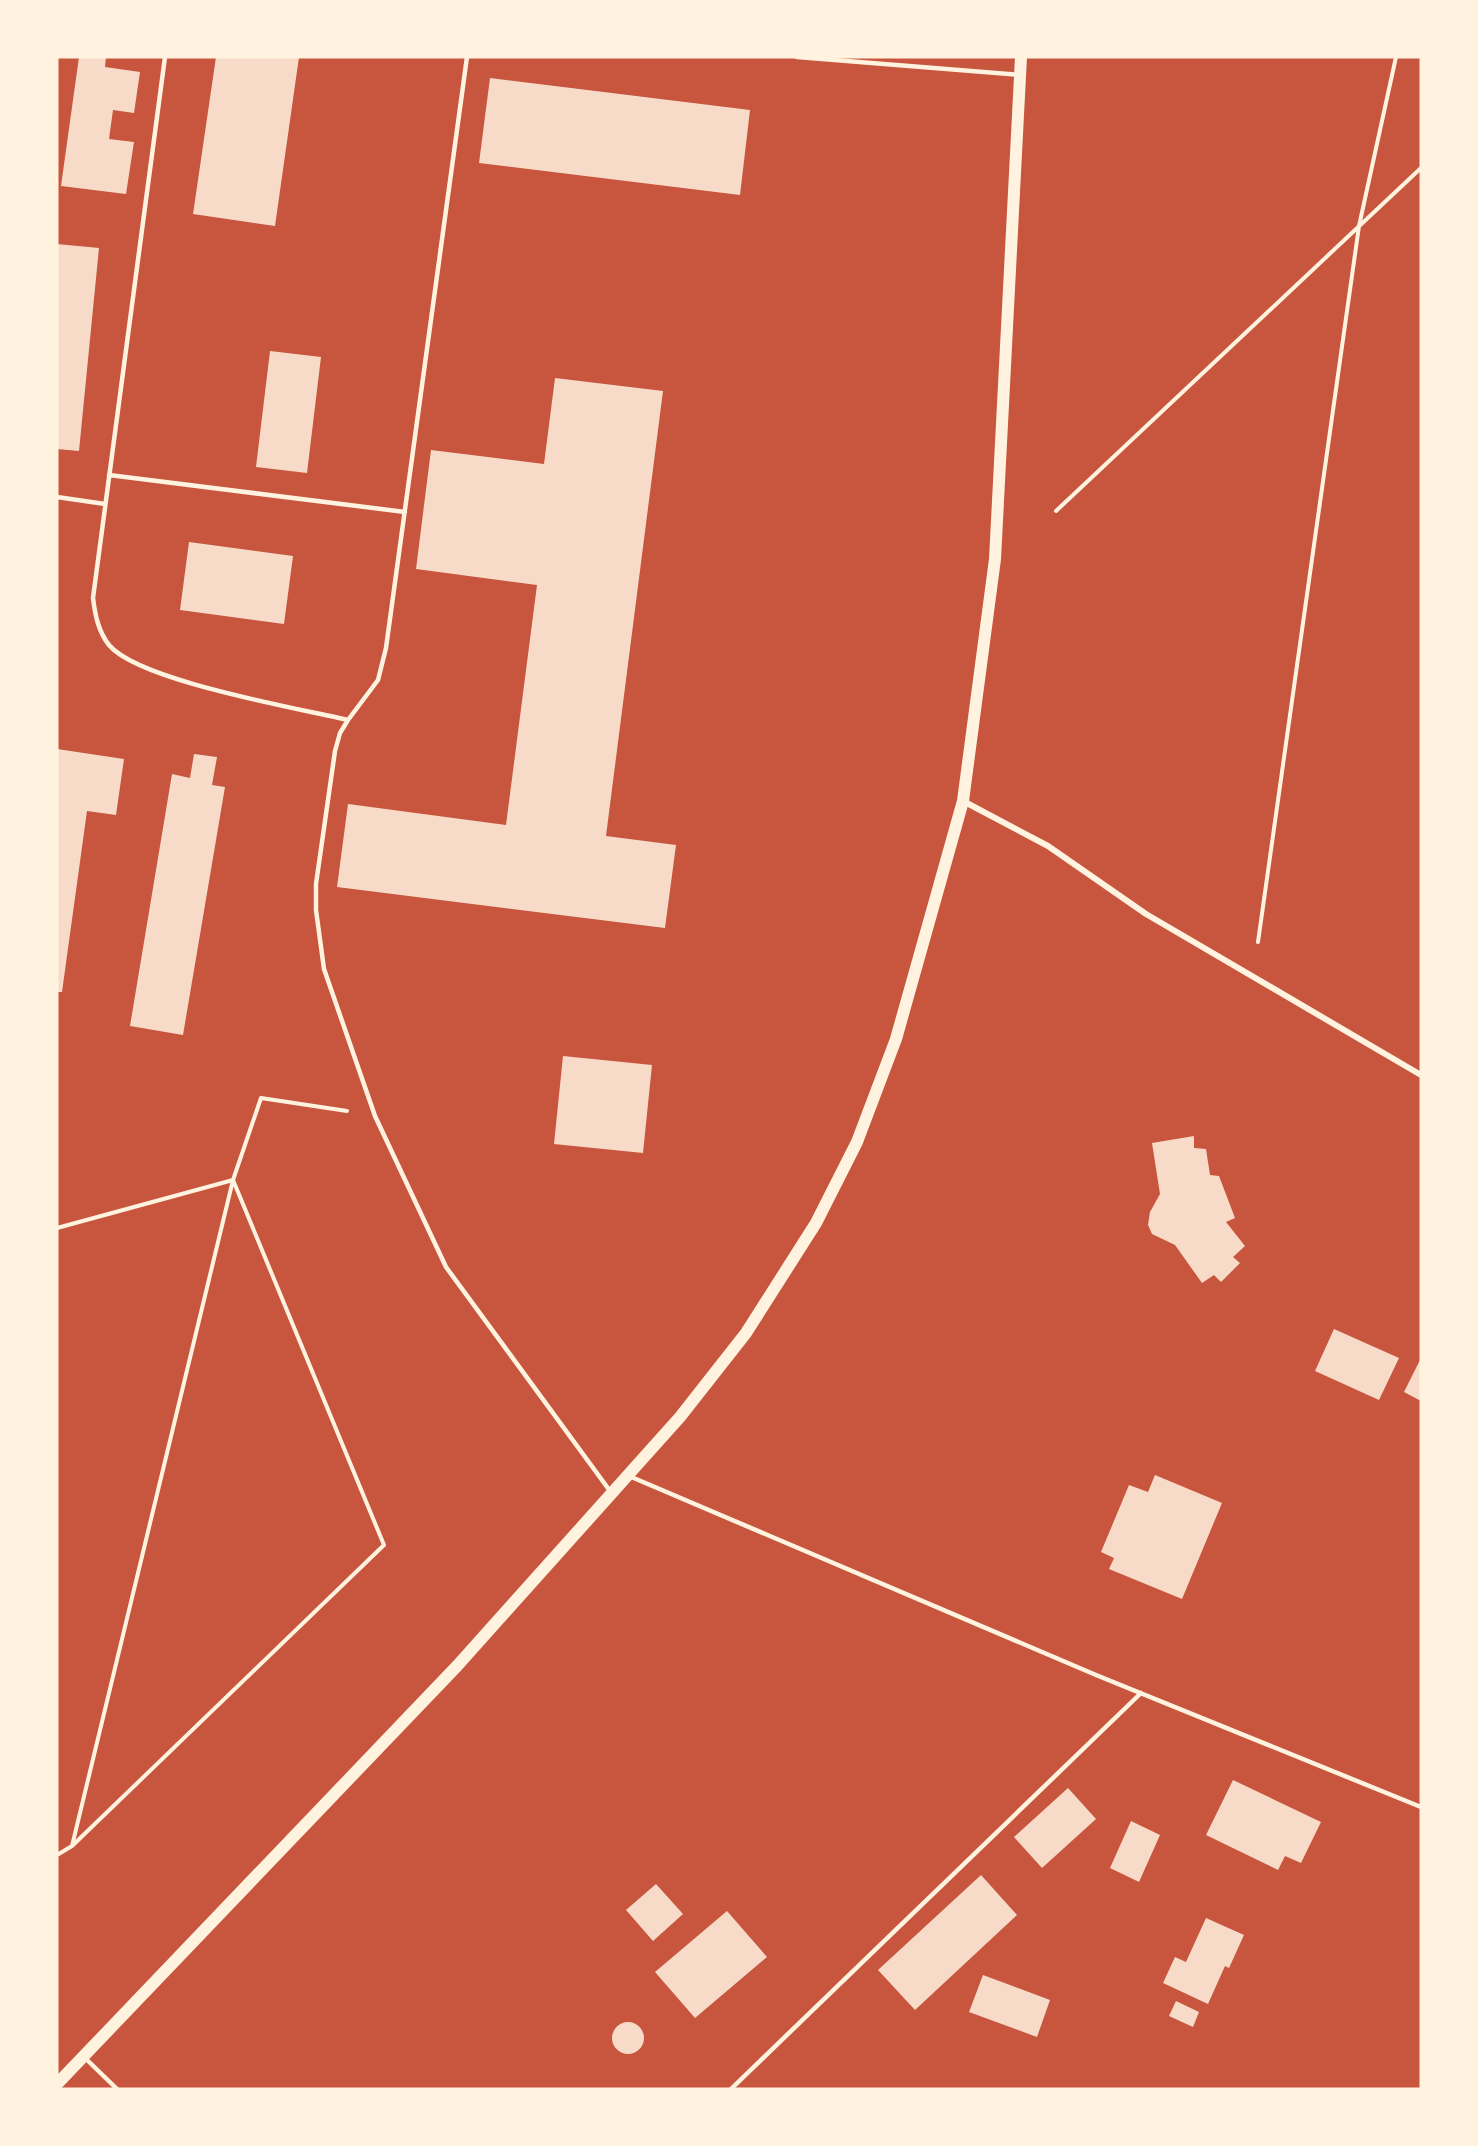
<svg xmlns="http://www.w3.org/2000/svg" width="1478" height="2146" viewBox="0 0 1478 2146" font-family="'Sofia Sans Condensed',sans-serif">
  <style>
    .building { fill: #f7dbc8 }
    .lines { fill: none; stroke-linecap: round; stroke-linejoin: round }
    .path { stroke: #fff3e0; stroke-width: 4 }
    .service { stroke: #fff3e0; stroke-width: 4.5 }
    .minor { stroke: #fff3e0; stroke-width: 6 }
    .secondary { stroke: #fff3e0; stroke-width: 12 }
  </style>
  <rect width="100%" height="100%" fill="#c8553d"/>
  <path class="building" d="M 79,57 L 106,57 L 105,67 L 140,72 L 134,113 L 113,110 L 109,139 L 134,142 L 126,194 L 61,186 Z
    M 216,57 L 299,57 L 275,226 L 193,214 Z
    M 490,78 L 750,110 L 740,195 L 479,163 Z
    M 57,244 L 99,248 L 79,451 L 57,449 Z
    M 270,351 L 321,357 L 307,473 L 256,467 Z
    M 555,378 L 663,391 L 606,836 L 676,845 L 665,928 L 337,887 L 348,804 L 506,825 L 537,585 L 416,569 L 431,450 L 544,464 Z
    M 189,542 L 293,556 L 284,624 L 180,610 Z
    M 57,749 L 124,759 L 116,815 L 87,811 L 62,992 L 57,992 Z
    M 194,754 L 217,757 L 212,785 L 225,787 L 183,1035 L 130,1026 L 172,774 L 190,778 Z
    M 563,1056 L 652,1065 L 643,1153 L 554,1144 Z
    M 1194,1136 L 1194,1148 L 1206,1149 L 1210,1175 L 1219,1176 L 1235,1218 L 1226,1222 L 1245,1246 L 1233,1257 L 1240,1263 L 1221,1282 L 1214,1275 L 1202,1283 L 1175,1245 L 1152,1234 L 1148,1225 L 1150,1212 L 1160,1194 L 1152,1143 Z
    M 1334,1329 L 1399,1358 L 1379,1400 L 1315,1371 Z
    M 1421,1358 L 1421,1401 L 1404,1392 Z
    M 1155,1475 L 1222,1503 L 1182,1599 L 1109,1569 L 1114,1558 L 1101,1552 L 1129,1485 L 1148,1492 Z
    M 1233,1780 L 1321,1822 L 1301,1863 L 1285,1856 L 1278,1870 L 1206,1835 Z
    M 1068,1788 L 1096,1819 L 1042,1868 L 1014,1837 Z
    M 1131,1821 L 1160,1835 L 1139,1882 L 1110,1868 Z
    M 981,1875 L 1017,1915 L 915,2010 L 878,1970 Z
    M 656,1884 L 683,1914 L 653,1941 L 626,1910 Z
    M 727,1911 L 767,1957 L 695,2018 L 655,1972 Z
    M 1206,1918 L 1244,1935 L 1229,1968 L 1225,1966 L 1208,2004 L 1163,1983 L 1175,1957 L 1186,1962 Z
    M 983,1975 L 1050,2000 L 1037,2037 L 969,2012 Z
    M 1176,2001 L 1199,2012 L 1193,2027 L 1169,2016 Z
    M612 2038a16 16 0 1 1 32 0a16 16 0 1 1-32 0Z"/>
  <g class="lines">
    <path class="path" d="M 1056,511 L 1421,168
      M 1258,942 L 1359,226 L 1396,57
      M 57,1228 L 233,1180 L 384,1545 L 72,1846
      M 57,1855 L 72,1846 L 233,1180 L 261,1098 L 347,1111"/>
    <path class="service" d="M 165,57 L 93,598 C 95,614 98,631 109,645 C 139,681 297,708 348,720
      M 467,57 L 386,648 L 378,680 L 348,720 L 340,733 L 335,751 L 316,884 L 316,910 L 324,969 L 375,1116 L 446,1267 L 610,1491
      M 797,57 L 1020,75
      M 109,475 L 405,512
      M 57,497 L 105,504
      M 629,1476 L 1096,1675 L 1421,1807
      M 84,2057 L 117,2089
      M 731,2089 L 1141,1693"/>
    <path class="minor" d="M 963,801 L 1048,846 L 1146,914 L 1421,1075"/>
    <path class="secondary" d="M 57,2084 L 457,1666 L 680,1417 L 746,1333 L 816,1223 L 857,1142 L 896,1039 L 963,801 L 995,559 L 1021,57"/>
  </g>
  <rect width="1478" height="2146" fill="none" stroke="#fff3e0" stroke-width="117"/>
</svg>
